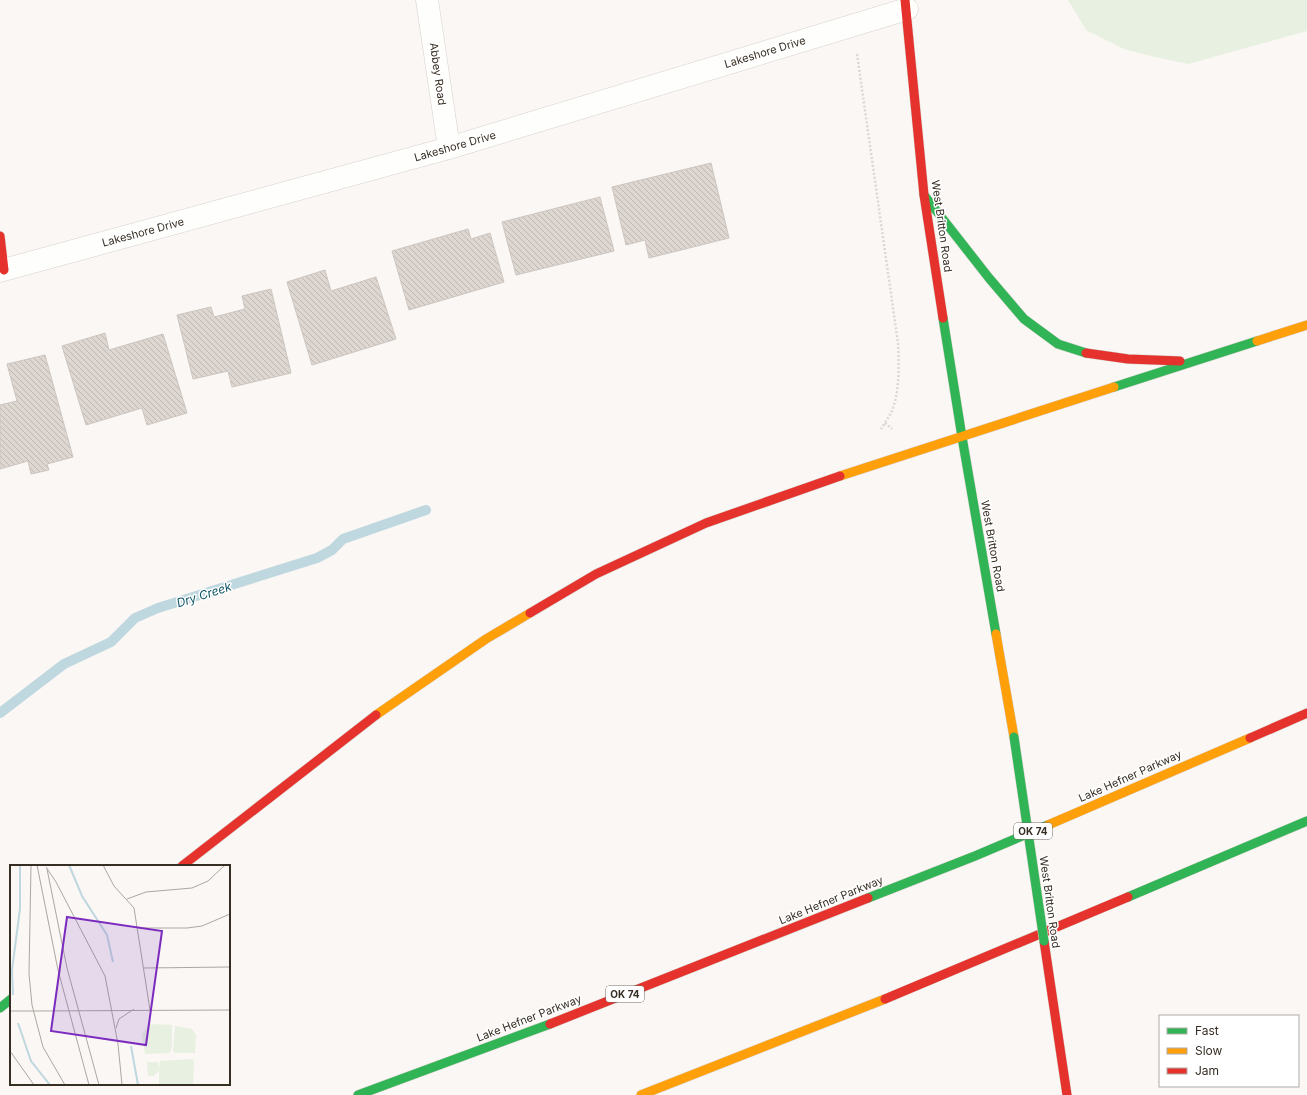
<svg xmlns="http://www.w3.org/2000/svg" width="1307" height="1095" viewBox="0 0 1307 1095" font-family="Inter,sans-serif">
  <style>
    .garden { fill: #e8f0e1 }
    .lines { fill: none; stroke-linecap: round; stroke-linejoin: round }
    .stream { stroke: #bfd7de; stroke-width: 10 }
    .building { fill: url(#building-back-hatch); stroke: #ccc5c0 }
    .street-casing { stroke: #d7d2cc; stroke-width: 23 }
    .fast-casing { stroke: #d7d2cc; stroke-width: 10 }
    .slow-casing { stroke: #d7d2cc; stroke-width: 10 }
    .jam-casing { stroke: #d7d2cc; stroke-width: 10 }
    .path { stroke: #dad8d7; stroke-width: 2.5; stroke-dasharray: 2 2; stroke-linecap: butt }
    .street { stroke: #fefefd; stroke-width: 22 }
    .fast { stroke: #30b455; stroke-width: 9 }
    .slow { stroke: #ff9f0a; stroke-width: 9 }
    .jam { stroke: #e5322d; stroke-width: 9 }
    .fast-bridge-casing { stroke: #d7d2cc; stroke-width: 10; stroke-linecap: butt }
    .fast-bridge { stroke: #30b455; stroke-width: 9 }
    .labels { text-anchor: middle; stroke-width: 3; stroke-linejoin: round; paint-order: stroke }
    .shield { fill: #fff; stroke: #726d65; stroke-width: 1 }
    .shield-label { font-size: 10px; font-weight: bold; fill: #362e23 }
    .street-label { font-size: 11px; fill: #362e23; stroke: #fff }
    .water-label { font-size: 12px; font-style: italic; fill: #0c5365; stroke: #fff }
    .inset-river { fill: none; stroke: #bfd7de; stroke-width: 2 }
    .inset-road { fill: none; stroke: #aca7a0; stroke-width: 1 }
    .view { fill: #7b2cbf; fill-opacity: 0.15; stroke: #7b2cbf; stroke-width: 2 }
    .inset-edge { fill: none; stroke: #362e23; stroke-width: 2 }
  </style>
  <defs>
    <pattern id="building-back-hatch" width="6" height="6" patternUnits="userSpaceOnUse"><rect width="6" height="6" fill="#ddd6d1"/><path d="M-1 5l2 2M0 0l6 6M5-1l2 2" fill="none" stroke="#beb8b3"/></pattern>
  </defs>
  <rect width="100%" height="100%" fill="#faf7f4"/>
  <path class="garden" d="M 1068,0 L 1307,0 L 1307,31 L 1188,64 L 1155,57 L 1124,49 L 1086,30 Z"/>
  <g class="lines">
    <path class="stream" d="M 0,713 L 64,664 L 111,642 L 135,618 L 158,608 L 317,558 L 332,550 L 343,539 L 426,510"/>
  </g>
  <path class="building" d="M 711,163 L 729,238 L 649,258 L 645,240 L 626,245 L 612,187 Z
    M 600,197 L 614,251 L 516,275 L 502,222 Z
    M 468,229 L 471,239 L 490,233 L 504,282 L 409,310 L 392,251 Z
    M 325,270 L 331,291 L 376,277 L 396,339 L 312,365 L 287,282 Z
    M 271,289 L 291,373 L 232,387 L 228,371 L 193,379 L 177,315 L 211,307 L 214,317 L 245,309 L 242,296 Z
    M 105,333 L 109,350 L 163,334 L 187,413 L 147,425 L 142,408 L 86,425 L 62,346 Z
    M 45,355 L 73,457 L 47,464 L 49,470 L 31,474 L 28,461 L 0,469 L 0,405 L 17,401 L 7,364 Z"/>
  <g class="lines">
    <g class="street-casing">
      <path id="street" d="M 427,0 L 449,148
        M 0,271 L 449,148 L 907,9"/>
    </g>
    <g class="fast-casing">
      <path id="fast" d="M 924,195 L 989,278 L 1024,319 L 1058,344 L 1086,353
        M 943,318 L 962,437 L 996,634
        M 1114,387 L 1257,341
        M 1128,897 L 1307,821
        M 868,898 L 975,856 L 1048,825
        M 0,1008 L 11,999
        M 358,1095 L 550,1024"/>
    </g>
    <g class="slow-casing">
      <path id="slow" d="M 1257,341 L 1307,325
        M 840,476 L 1114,387
        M 996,634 L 1014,737
        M 376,715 L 486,639 L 530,613
        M 1048,825 L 1250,738
        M 641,1095 L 885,999"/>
    </g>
    <g class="jam-casing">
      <path id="jam" d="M 905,0 L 924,195 L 943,318
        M 0,236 L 4,270
        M 1086,353 L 1128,359 L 1180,361
        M 530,613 L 596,574 L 706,523 L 840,476
        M 1250,738 L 1307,713
        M 182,866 L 376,715
        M 1044,941 L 1067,1095
        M 885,999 L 1128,897
        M 550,1024 L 868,898"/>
    </g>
    <path class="path" d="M 857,54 L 898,343 C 899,364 900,393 891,413 C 888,418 884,424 881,429
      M 885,423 L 892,429"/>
    <use href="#street" class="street"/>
    <use href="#fast" class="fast"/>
    <use href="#slow" class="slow"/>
    <use href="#jam" class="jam"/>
    <g class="fast-bridge-casing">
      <path id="fast-bridge" d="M 1014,737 L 1044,941"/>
    </g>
    <use href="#fast-bridge" class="fast-bridge"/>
  </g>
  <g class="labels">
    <g class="shield">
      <rect x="1014" y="823" width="38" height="16" rx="3"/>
      <rect x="606" y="986" width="38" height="16" rx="3"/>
    </g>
    <g class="shield-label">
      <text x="1033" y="835">OK 74</text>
      <text x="625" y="998">OK 74</text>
    </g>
    <g class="street-label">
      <text transform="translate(765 52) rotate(-17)" y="4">Lakeshore Drive</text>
      <text transform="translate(438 74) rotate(82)" y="4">Abbey Road</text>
      <text transform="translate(455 146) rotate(-16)" y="4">Lakeshore Drive</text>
      <text transform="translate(942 226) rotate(82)" y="4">West Britton Road</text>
      <text transform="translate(143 232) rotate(-15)" y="4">Lakeshore Drive</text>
      <text transform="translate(993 546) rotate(80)" y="4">West Britton Road</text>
      <text transform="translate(1130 776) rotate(-24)" y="4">Lake Hefner Parkway</text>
      <text transform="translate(831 900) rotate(-22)" y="4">Lake Hefner Parkway</text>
      <text transform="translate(1050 902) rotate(82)" y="4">West Britton Road</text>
      <text transform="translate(529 1018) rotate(-21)" y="4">Lake Hefner Parkway</text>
    </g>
    <g class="water-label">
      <text transform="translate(204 595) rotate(-18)" y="4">Dry Creek</text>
    </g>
  </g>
  <g transform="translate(10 865)">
    <rect width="220" height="220" fill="#faf7f4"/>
    <path d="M 139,159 L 162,160 L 162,183 L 159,188 L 135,189 L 132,169 ZM 165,161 L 182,164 L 186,170 L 185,188 L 165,188 L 163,186 ZM 182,194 L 184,196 L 183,220 L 149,220 L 149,205 L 144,211 L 138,211 L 137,197 L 148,197 L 149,205 L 150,196 Z" fill="#e8f0e1"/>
    <path class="inset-river" d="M 59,0 L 72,31 L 97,70 L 103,97M 3,130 L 2,105 L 10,44 L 10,0M 8,158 L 21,196 L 40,220M 121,181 L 128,220"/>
    <path class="inset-road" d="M 21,0 L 19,109 L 22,140 L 33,182 L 55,220M 27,0 L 48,105 L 79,220M 93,0 L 104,21 L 124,43 L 140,145M 36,2 L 46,17 L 95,111 L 108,179 L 112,220M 37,4 L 57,103 L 89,220M 117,34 L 136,27 L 182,23 L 198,16 L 215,0M 129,63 L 177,63 L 192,61 L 220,49M 134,103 L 220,102M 0,146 L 24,146M 24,146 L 220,145M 106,163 L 109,154 L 124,144M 0,186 L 24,220"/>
    <path class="view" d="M 57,52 L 152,66 L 136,180 L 41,166 Z"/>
    <rect width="220" height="220" class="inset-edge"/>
  </g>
  <rect x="1159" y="1015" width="140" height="72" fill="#ffffff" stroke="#afaba7"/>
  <rect x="1167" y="1028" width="20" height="6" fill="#30b455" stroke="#afaba7"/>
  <text x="1195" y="1035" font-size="12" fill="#362e23">Fast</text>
  <rect x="1167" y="1048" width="20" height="6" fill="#ff9f0a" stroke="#afaba7"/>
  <text x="1195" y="1055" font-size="12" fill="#362e23">Slow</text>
  <rect x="1167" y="1068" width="20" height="6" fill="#e5322d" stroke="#afaba7"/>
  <text x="1195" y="1075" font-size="12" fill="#362e23">Jam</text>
</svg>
